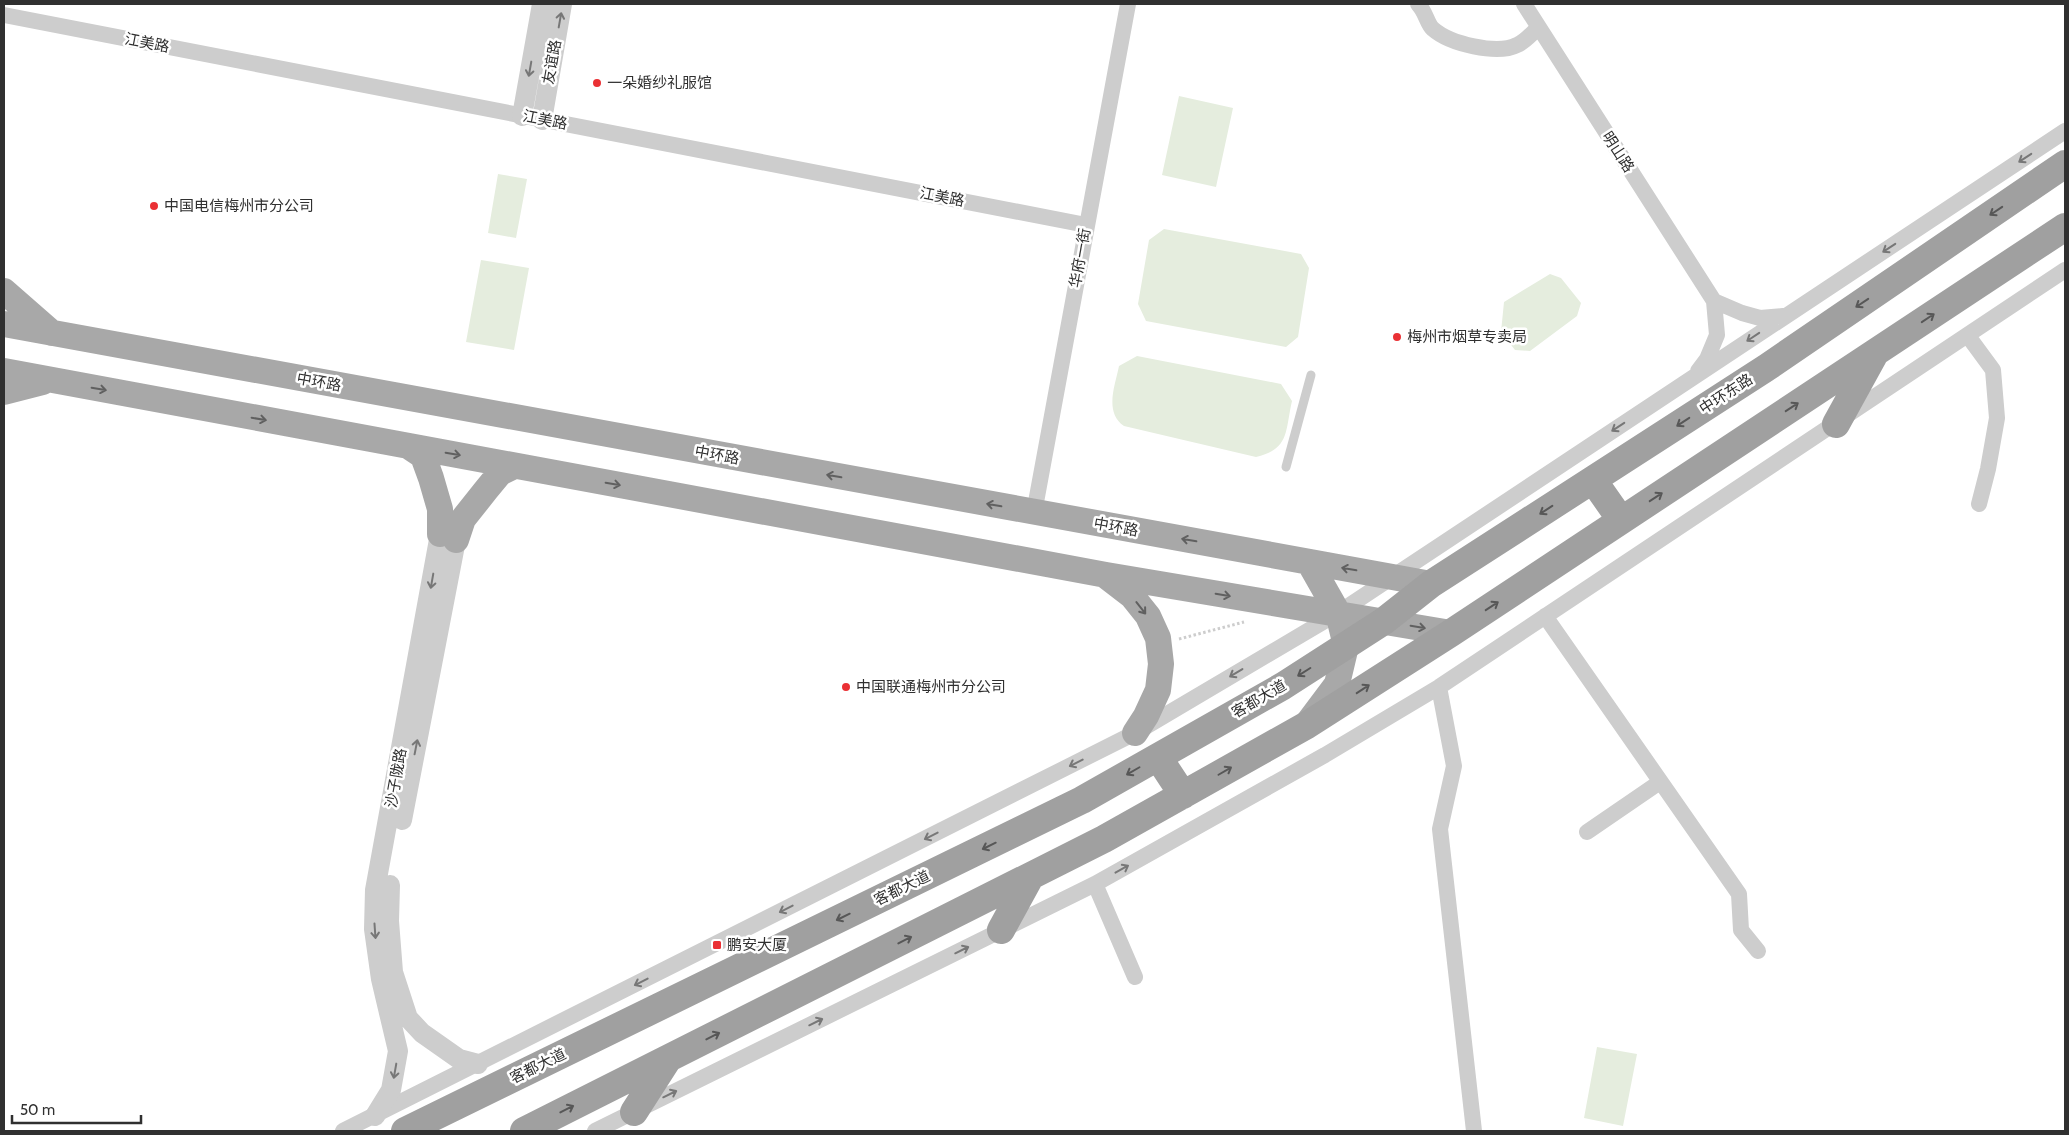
<svg xmlns="http://www.w3.org/2000/svg" width="2069" height="1135" viewBox="0 0 2069 1135" font-family="Cabin,'Noto Sans SC',sans-serif">
  <style>
    .grass { fill: #e5edde }
    .lines { fill: none; stroke-linecap: round; stroke-linejoin: round }
    .path { stroke: #cdcdcd; stroke-width: 3; stroke-dasharray: 2.5 2.5; stroke-linecap: butt }
    .service { stroke: #cdcdcd; stroke-width: 9 }
    .minor { stroke: #cdcdcd; stroke-width: 16 }
    .tertiary { stroke: #cdcdcd; stroke-width: 20 }
    .primary { stroke: #a8a8a8; stroke-width: 26 }
    .trunk { stroke: #a0a0a0; stroke-width: 28 }
    .oneway { stroke: #777 }
    .oneway2 { stroke: #575757 }
    .oneway3 { stroke: #606060 }
    .poi-dot { fill: #ea3034; stroke: #fff; stroke-width: 2 }
    .labels { text-anchor: middle; stroke-width: 5; stroke-linejoin: round; paint-order: stroke }
    .street-label { font-size: 15px; fill: #303030; stroke: #fff }
    .poi-label { font-size: 15px; fill: #303030; stroke: #fff; text-anchor: start }
  </style>
  <rect width="100%" height="100%" fill="#fff"/>
  <path class="grass" d="M 1179,96 L 1233,108 L 1216,187 L 1162,175 Z
    M 498,174 L 527,179 L 516,238 L 488,233 Z
    M 1164,229 L 1301,254 L 1309,268 L 1298,337 L 1286,347 L 1146,321 L 1138,304 L 1149,240 Z
    M 481,260 L 529,268 L 514,350 L 466,342 Z
    M 1550,274 L 1561,278 L 1581,303 L 1577,316 L 1530,351 L 1515,350 L 1501,332 L 1504,302 Z
    M 1137,356 L 1281,384 L 1292,401 C 1285,431 1290,449 1256,457 L 1124,426 C 1104,412 1115,386 1119,366 Z
    M 1597,1047 L 1637,1054 L 1623,1126 L 1584,1118 Z"/>
  <g class="lines">
    <path class="path" d="M 1179,639 L 1244,622"/>
    <path class="service" d="M 1286,467 L 1311,375"/>
    <path class="minor" d="M 1418,4 C 1426,12 1427,24 1433,29 C 1450,44 1497,55 1517,45 C 1525,42 1532,33 1538,28
      M 1524,4 L 1714,301 L 1717,335 L 1707,359 L 1698,371
      M 4,15 L 1086,225
      M 1714,301 L 1742,313 L 1760,318 L 1783,316
      M 1968,336 L 1993,370 L 1997,418 L 1988,469 L 1979,504
      M 1034,513 L 1128,4
      M 1545,616 L 1739,894 L 1741,930 L 1758,951
      M 1439,687 L 1454,766 L 1440,829 L 1474,1131
      M 1587,832 L 1660,782
      M 1095,884 L 1135,977
      M 343,1131 L 1135,733 L 1338,613 L 2065,131
      M 595,1131 L 1095,884 L 1325,755 L 1439,687 L 2065,270"/>
    <path class="tertiary" d="M 522,116 L 542,4
      M 542,120 L 562,4
      M 402,820 L 456,540
      M 390,885 L 389,921 L 393,972 L 408,1018 L 422,1033 L 459,1059 L 478,1064
      M 375,1116 L 391,1090 L 398,1051 L 381,979 L 374,929 L 375,890 L 440,534"/>
    <path class="primary" d="M 4,291 L 52,333
      M 4,324 L 1431,584
      M 4,371 L 1106,575 L 1451,633
      M 4,392 L 43,382
      M 408,446 L 423,456 L 431,478 L 440,509 L 440,534
      M 456,540 L 463,519 L 486,490 L 500,473 L 514,466
      M 1106,576 L 1132,596 L 1148,616 L 1158,638 L 1161,664 L 1158,690 L 1146,716 L 1135,733
      M 1307,724 L 1337,684 L 1346,646 L 1338,613 L 1309,562"/>
    <path class="trunk" d="M 1836,424 L 1874,355
      M 1593,480 L 1621,520
      M 1158,757 L 1183,795
      M 1001,930 L 1030,877
      M 634,1112 L 668,1059
      M 405,1131 L 1082,800 L 1283,686 L 1384,621 L 1431,584 L 1766,368 L 2065,164
      M 524,1131 L 1104,839 L 1307,725 L 1451,633 L 2065,227"/>
  </g>
  <defs><path id="oneway-shaft" d="M-6 0H5M1.5-3L5.5 0L1.5 3" fill="none" stroke-width="1.6" stroke-linecap="round" stroke-linejoin="round" transform="scale(1.25)"/></defs>
  <g class="oneway">
    <use href="#oneway-shaft" transform="translate(560 20) rotate(-80)"/>
    <use href="#oneway-shaft" transform="translate(530 69) rotate(100)"/>
    <use href="#oneway-shaft" transform="translate(2025 158) rotate(147)"/>
    <use href="#oneway-shaft" transform="translate(1889 248) rotate(147)"/>
    <use href="#oneway-shaft" transform="translate(1753 337) rotate(146)"/>
    <use href="#oneway-shaft" transform="translate(1618 427) rotate(147)"/>
    <use href="#oneway-shaft" transform="translate(432 581) rotate(100)"/>
    <use href="#oneway-shaft" transform="translate(1236 673) rotate(149)"/>
    <use href="#oneway-shaft" transform="translate(416 747) rotate(-79)"/>
    <use href="#oneway-shaft" transform="translate(1076 763) rotate(153)"/>
    <use href="#oneway-shaft" transform="translate(931 836) rotate(153)"/>
    <use href="#oneway-shaft" transform="translate(1122 869) rotate(-29)"/>
    <use href="#oneway-shaft" transform="translate(786 909) rotate(153)"/>
    <use href="#oneway-shaft" transform="translate(375 931) rotate(86)"/>
    <use href="#oneway-shaft" transform="translate(962 950) rotate(-26)"/>
    <use href="#oneway-shaft" transform="translate(641 982) rotate(153)"/>
    <use href="#oneway-shaft" transform="translate(816 1022) rotate(-26)"/>
    <use href="#oneway-shaft" transform="translate(395 1071) rotate(100)"/>
    <use href="#oneway-shaft" transform="translate(670 1094) rotate(-26)"/>
  </g>
  <g class="oneway2">
    <use href="#oneway-shaft" transform="translate(1996 211) rotate(146)"/>
    <use href="#oneway-shaft" transform="translate(1862 303) rotate(146)"/>
    <use href="#oneway-shaft" transform="translate(1928 318) rotate(-34)"/>
    <use href="#oneway-shaft" transform="translate(1792 407) rotate(-33)"/>
    <use href="#oneway-shaft" transform="translate(1683 422) rotate(147)"/>
    <use href="#oneway-shaft" transform="translate(1656 497) rotate(-33)"/>
    <use href="#oneway-shaft" transform="translate(1546 510) rotate(147)"/>
    <use href="#oneway-shaft" transform="translate(1492 606) rotate(-33)"/>
    <use href="#oneway-shaft" transform="translate(1304 672) rotate(148)"/>
    <use href="#oneway-shaft" transform="translate(1363 689) rotate(-33)"/>
    <use href="#oneway-shaft" transform="translate(1133 771) rotate(150)"/>
    <use href="#oneway-shaft" transform="translate(1225 771) rotate(-30)"/>
    <use href="#oneway-shaft" transform="translate(989 846) rotate(154)"/>
    <use href="#oneway-shaft" transform="translate(843 917) rotate(154)"/>
    <use href="#oneway-shaft" transform="translate(905 940) rotate(-27)"/>
    <use href="#oneway-shaft" transform="translate(713 1036) rotate(-27)"/>
    <use href="#oneway-shaft" transform="translate(567 1109) rotate(-27)"/>
  </g>
  <g class="oneway3">
    <use href="#oneway-shaft" transform="translate(99 389) rotate(10)"/>
    <use href="#oneway-shaft" transform="translate(259 419) rotate(10)"/>
    <use href="#oneway-shaft" transform="translate(453 454) rotate(10)"/>
    <use href="#oneway-shaft" transform="translate(834 476) rotate(-170)"/>
    <use href="#oneway-shaft" transform="translate(613 484) rotate(10)"/>
    <use href="#oneway-shaft" transform="translate(994 505) rotate(-170)"/>
    <use href="#oneway-shaft" transform="translate(1189 540) rotate(-170)"/>
    <use href="#oneway-shaft" transform="translate(1349 569) rotate(-170)"/>
    <use href="#oneway-shaft" transform="translate(1223 595) rotate(10)"/>
    <use href="#oneway-shaft" transform="translate(1141 608) rotate(52)"/>
    <use href="#oneway-shaft" transform="translate(1418 627) rotate(10)"/>
  </g>
  <g class="poi-dot">
    <circle cx="597" cy="83" r="5"/>
    <circle cx="154" cy="206" r="5"/>
    <circle cx="1397" cy="337" r="5"/>
    <circle cx="846" cy="687" r="5"/>
    <rect x="712" y="940" width="10" height="10" rx="2.5"/>
  </g>
  <g class="labels">
    <g class="street-label">
      <text transform="translate(147 43) rotate(11)" y="5">江美路</text>
      <text transform="translate(552 62) rotate(-80)" y="5">友谊路</text>
      <text transform="translate(545 120) rotate(11)" y="5">江美路</text>
      <text transform="translate(1618 152) rotate(57)" y="5">明山路</text>
      <text transform="translate(942 197) rotate(11)" y="5">江美路</text>
      <text transform="translate(1080 258) rotate(-80)" y="5">华府一街</text>
      <text transform="translate(319 382) rotate(10)" y="5">中环路</text>
      <text transform="translate(1726 394) rotate(-33)" y="5">中环东路</text>
      <text transform="translate(717 455) rotate(10)" y="5">中环路</text>
      <text transform="translate(1116 527) rotate(10)" y="5">中环路</text>
      <text transform="translate(1259 699) rotate(-30)" y="5">客都大道</text>
      <text transform="translate(396 778) rotate(-80)" y="5">沙子陇路</text>
      <text transform="translate(902 888) rotate(-26)" y="5">客都大道</text>
      <text transform="translate(538 1066) rotate(-26)" y="5">客都大道</text>
    </g>
    <g class="poi-label">
      <text x="607" y="88">一朵婚纱礼服馆</text>
      <text x="164" y="211">中国电信梅州市分公司</text>
      <text x="1407" y="342">梅州市烟草专卖局</text>
      <text x="856" y="692">中国联通梅州市分公司</text>
      <text x="727" y="950">鹏安大厦</text>
    </g>
  </g>
  <rect width="2069" height="1135" fill="none" stroke="#303030" stroke-width="10"/>
  <path d="M12 1115v8h129v-8" fill="none" stroke="#303030" stroke-width="2.5"/>
  <text x="20" y="1115" font-size="15" fill="#303030" stroke="#ffffff" stroke-width="4" paint-order="stroke">50 m</text>
</svg>
